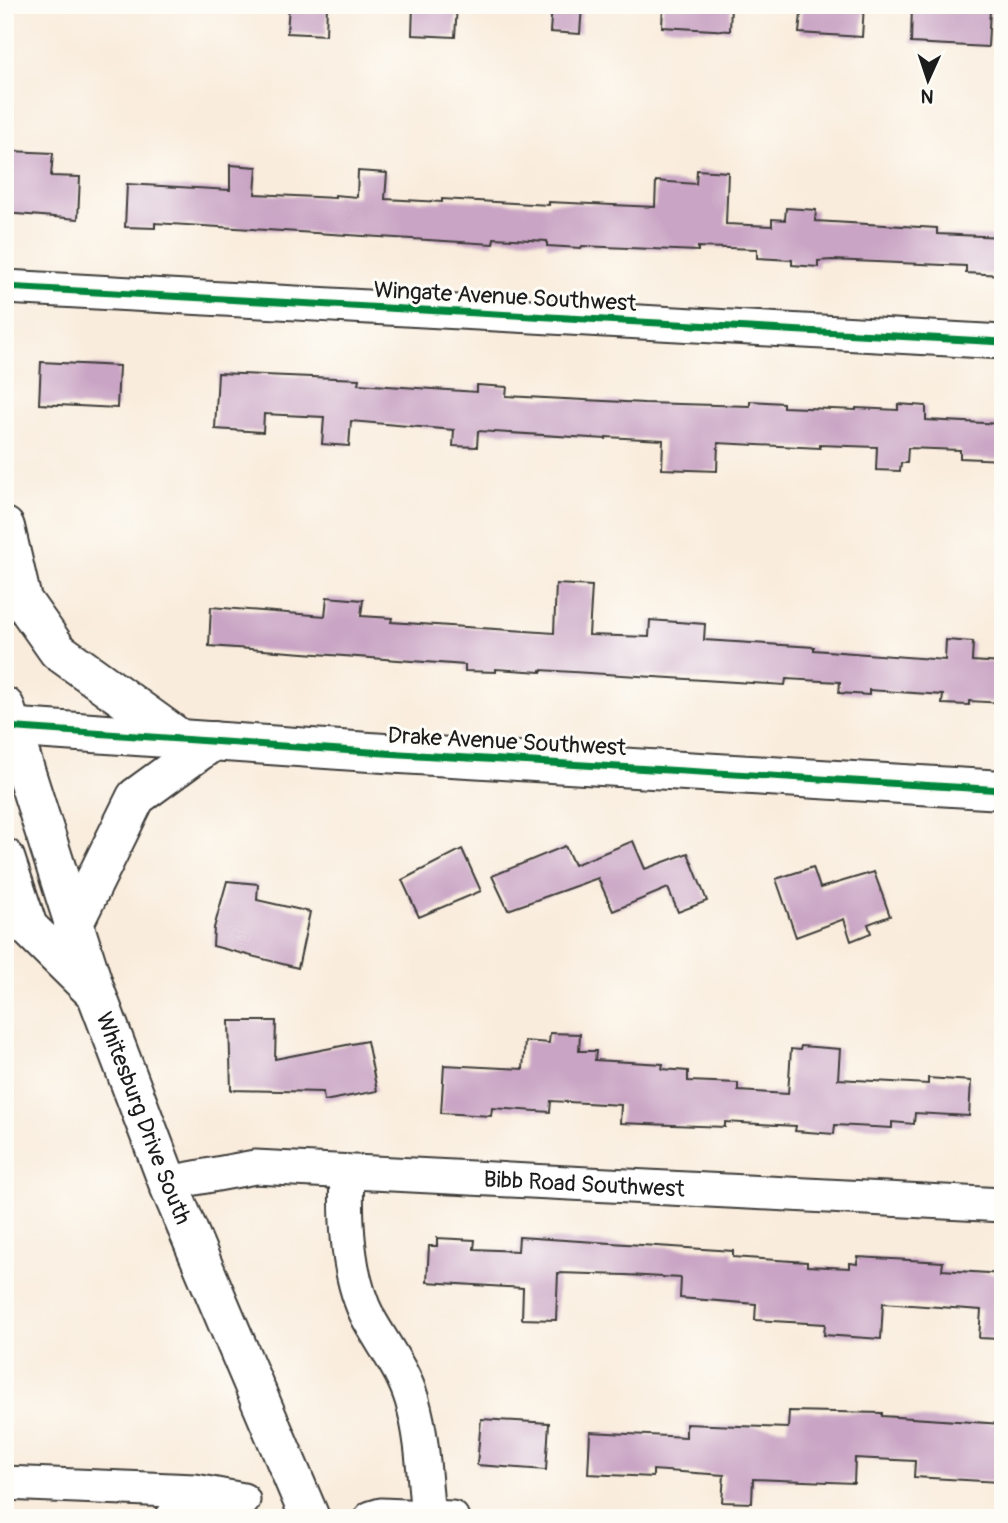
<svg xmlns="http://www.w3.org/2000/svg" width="1008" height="1523" viewBox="0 0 1008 1523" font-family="Pangolin,sans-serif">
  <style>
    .building { fill: #c9a4c4 }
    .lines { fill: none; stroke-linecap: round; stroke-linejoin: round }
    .street-casing { stroke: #3d3b39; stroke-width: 37 }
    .secondary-casing { stroke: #3d3b39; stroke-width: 42 }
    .street { stroke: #fff; stroke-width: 33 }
    .secondary { stroke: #fff; stroke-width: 38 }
    .cycleway-casing { stroke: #fdfcf7; stroke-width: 11 }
    .cycleway { stroke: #00873e; stroke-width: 7 }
    .labels { text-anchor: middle; stroke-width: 6; stroke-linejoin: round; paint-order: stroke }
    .street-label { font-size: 23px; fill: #1c1c1c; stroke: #fdfcf7 }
  </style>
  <rect width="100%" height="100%" fill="#fdfcf7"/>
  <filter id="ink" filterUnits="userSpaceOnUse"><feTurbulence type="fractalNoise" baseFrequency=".0143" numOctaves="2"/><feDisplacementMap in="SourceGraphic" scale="14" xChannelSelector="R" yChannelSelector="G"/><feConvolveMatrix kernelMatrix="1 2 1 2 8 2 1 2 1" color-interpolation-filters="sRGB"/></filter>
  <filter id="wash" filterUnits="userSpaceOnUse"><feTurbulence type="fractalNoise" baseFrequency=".00686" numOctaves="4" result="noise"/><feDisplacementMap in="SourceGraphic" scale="28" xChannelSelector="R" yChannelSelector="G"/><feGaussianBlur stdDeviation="1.57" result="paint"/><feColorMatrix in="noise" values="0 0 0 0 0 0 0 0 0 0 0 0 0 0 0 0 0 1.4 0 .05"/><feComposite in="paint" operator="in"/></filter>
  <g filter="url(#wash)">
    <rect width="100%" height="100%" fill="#f9ecdc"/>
    <g id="blocks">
      <path class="building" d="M 289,5 L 327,5 L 326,35 L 287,33 Z
        M 413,5 L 457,5 L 455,37 L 412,35 Z
        M 552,5 L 582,5 L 580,34 L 550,32 Z
        M 663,5 L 731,5 L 730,31 L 662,27 Z
        M 802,5 L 864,5 L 862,37 L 799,33 Z
        M 912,5 L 990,9 L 988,47 L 911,43 Z
        M 10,151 L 53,153 L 51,176 L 80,177 L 78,219 L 5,213 L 6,173 L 9,173 Z
        M 230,165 L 257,167 L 255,194 L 335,198 L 335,195 L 357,197 L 358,171 L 387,173 L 385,199 L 442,202 L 442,199 L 549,205 L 549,202 L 655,207 L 656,181 L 696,184 L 697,170 L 728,172 L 726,224 L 772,226 L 772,219 L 785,220 L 786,208 L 816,210 L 815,221 L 937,228 L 937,234 L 1003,237 L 1003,275 L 966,273 L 966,266 L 832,260 L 818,261 L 818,267 L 792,265 L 792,260 L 757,258 L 757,249 L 698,247 L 698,251 L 582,246 L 581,248 L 547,246 L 547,241 L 494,238 L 493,244 L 155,223 L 155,228 L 125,227 L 127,184 L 230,190 Z
        M 41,362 L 119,366 L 117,408 L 39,404 Z
        M 218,373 L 359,379 L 358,384 L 477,392 L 477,385 L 507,387 L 506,396 L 644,403 L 750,406 L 750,401 L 783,403 L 783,407 L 856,410 L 856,408 L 898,410 L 898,404 L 926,406 L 926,420 L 1003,424 L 1003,460 L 960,458 L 960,450 L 908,448 L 907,463 L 901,463 L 900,471 L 876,470 L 877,447 L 820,445 L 820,448 L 718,443 L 717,471 L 662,469 L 663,440 L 606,437 L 606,439 L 478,431 L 477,447 L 453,446 L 454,430 L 351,421 L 349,446 L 322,444 L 324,417 L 264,414 L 263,432 L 215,429 Z
        M 556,584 L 592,586 L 589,635 L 649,637 L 650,620 L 705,624 L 704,640 L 814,647 L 814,650 L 945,660 L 946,640 L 973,642 L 972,661 L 1003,663 L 1003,703 L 969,701 L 969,705 L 942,704 L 943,695 L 869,690 L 869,695 L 839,693 L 840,682 L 786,679 L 785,685 L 541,670 L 541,672 L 496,669 L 496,672 L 465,671 L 465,665 L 209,646 L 211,607 L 325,616 L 327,597 L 363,600 L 361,616 L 392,618 L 391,622 L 554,633 Z
        M 633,841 L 645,869 L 688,853 L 707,901 L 678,912 L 668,888 L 613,911 L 598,878 L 508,910 L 492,876 L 565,846 L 574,865 Z
        M 462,849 L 481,891 L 419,917 L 402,880 Z
        M 813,867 L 820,888 L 874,872 L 890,916 L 868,924 L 871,933 L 851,941 L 844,919 L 796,937 L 776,879 Z
        M 227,881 L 258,884 L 257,900 L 310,912 L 298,968 L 213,946 L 214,928 Z
        M 229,1021 L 276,1021 L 275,1059 L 367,1041 L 377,1091 L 324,1101 L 323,1092 L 231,1090 Z
        M 550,1033 L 580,1034 L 579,1051 L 596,1051 L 595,1060 L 663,1064 L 662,1069 L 688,1071 L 688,1081 L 738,1083 L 738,1091 L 788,1094 L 791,1049 L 800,1050 L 801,1046 L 840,1049 L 838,1079 L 928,1084 L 928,1078 L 971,1081 L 969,1116 L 915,1113 L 914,1124 L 892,1122 L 892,1128 L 835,1125 L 834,1134 L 795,1131 L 796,1126 L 725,1122 L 725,1127 L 620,1123 L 621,1105 L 551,1101 L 550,1112 L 492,1108 L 491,1116 L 441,1113 L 444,1065 L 523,1069 L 525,1041 L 549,1043 Z
        M 519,1237 L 733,1251 L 733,1257 L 807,1262 L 807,1266 L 850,1268 L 850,1263 L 857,1264 L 858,1257 L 943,1262 L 942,1270 L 1003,1274 L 1003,1335 L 1000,1335 L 1000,1339 L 979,1338 L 981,1310 L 883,1303 L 881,1339 L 824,1335 L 825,1324 L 755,1320 L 756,1304 L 680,1298 L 681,1278 L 626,1275 L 558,1273 L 556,1320 L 522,1319 L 523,1288 L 427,1282 L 429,1246 L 437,1246 L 437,1238 L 475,1240 L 474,1249 L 518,1251 Z
        M 789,1411 L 882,1413 L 882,1416 L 1002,1424 L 999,1482 L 914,1477 L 915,1461 L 855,1458 L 854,1483 L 753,1479 L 752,1503 L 722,1502 L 724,1475 L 653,1470 L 653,1477 L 588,1474 L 590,1432 L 686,1437 L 686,1424 L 788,1428 Z
        M 481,1419 L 549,1423 L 546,1470 L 477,1465 Z"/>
    </g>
  </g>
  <g filter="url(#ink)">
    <use href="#blocks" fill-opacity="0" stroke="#3d3b39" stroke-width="2"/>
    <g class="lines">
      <g class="street-casing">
        <g id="street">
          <path d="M 5,287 L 1003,342"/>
          <path d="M 347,1172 C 345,1218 347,1278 369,1319 C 384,1346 403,1370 412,1400 C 423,1437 424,1478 428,1517"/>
          <path id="s1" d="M 168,1183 L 255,1167 L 1003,1205"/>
          <path d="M 5,1483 L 195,1491 L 243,1500"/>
          <path d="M 172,1518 L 230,1503"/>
          <path d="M 371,1518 L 381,1515 L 452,1518"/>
        </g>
      </g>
      <g class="secondary-casing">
        <g id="secondary">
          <path d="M 5,527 L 22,600 L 58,651 L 180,739"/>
          <path id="s2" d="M 5,707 L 96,993 L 168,1183 L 310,1518"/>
          <path d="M 5,727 L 384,753 L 1003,790"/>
          <path d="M 5,858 L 28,927 L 92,990"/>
          <path d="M 73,925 L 136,797 L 213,741"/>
        </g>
      </g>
      <use href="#street" class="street"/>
      <use href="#secondary" class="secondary"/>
      <g class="cycleway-casing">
        <path id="cycleway" d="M 5,287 L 1003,342
          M 5,727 L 384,753 L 1003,790"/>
      </g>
      <use href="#cycleway" class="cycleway"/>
    </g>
  </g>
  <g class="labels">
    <g class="street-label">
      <text transform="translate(505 296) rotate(3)" y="8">Wingate Avenue Southwest</text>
      <text transform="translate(507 741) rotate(3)" y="8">Drake Avenue Southwest</text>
      <text dy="8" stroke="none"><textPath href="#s2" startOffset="434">Whitesburg Drive South</textPath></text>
      <text dy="8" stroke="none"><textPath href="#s1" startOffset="418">Bibb Road Southwest</textPath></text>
    </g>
  </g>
  <rect width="1008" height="1523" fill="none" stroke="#fdfcf7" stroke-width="28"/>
  <g transform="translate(928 80) rotate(183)" stroke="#fdfcf7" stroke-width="5" paint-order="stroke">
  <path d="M0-5L12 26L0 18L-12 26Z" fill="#1c1c1c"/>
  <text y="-10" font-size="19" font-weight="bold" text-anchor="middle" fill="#1c1c1c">N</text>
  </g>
</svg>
